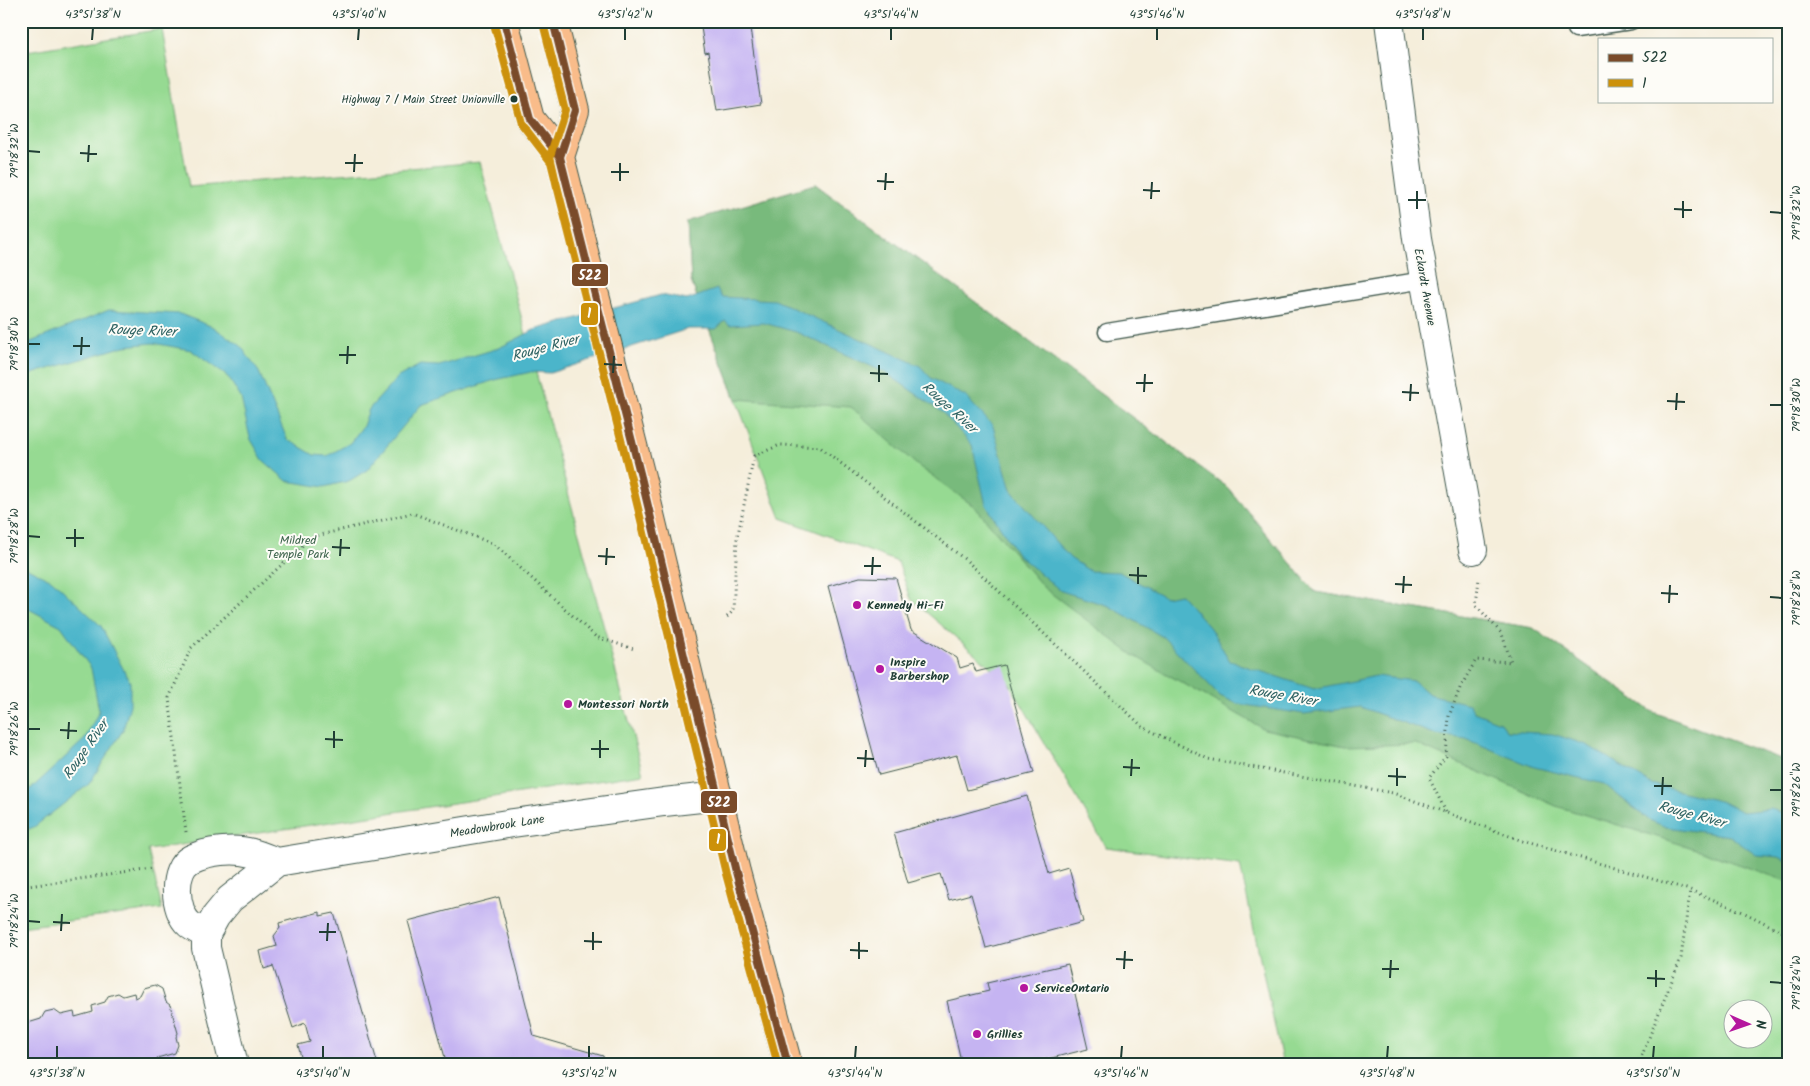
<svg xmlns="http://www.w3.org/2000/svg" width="1810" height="1086" viewBox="0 0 1810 1086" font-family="Kalam,sans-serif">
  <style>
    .green { fill: #96da92; stroke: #5a8c63; fill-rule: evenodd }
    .forest { fill: #78ba7c; stroke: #4c7c58 }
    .water { fill: #4cb5ca; stroke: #36797f }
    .building { fill: #c5b4f2 }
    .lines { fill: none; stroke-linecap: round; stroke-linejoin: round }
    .service-casing { stroke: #3f584d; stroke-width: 19 }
    .minor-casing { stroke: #3f584d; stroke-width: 30 }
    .primary-casing { stroke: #3f584d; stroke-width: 30 }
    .path { stroke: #3f584d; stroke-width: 3; stroke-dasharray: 1 4; stroke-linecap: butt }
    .service { stroke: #fff; stroke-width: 16 }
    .minor { stroke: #fff; stroke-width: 28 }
    .primary { stroke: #f9bc8a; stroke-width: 28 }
    .bus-1-casing { stroke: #fdfcf7; stroke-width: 11 }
    .bus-2-casing { stroke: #fdfcf7; stroke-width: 11 }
    .bus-1 { stroke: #7a4b2a; stroke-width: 8 }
    .bus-2 { stroke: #cc910a; stroke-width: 8 }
    .ticks { fill: none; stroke: #1f3d34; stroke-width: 2 }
    .bus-dot { fill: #1f3d34; stroke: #fdfcf7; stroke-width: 2 }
    .poi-dot { fill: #b5179e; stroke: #fdfcf7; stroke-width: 2 }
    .labels { text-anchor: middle; stroke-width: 4; stroke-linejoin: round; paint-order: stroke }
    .bus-label { font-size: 11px; fill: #1f3d34; stroke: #fdfcf7; text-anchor: end }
    .street-label { font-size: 12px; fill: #1f3d34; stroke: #fdfcf7 }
    .park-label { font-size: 12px; fill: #3d644c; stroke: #fdfcf7 }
    .poi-label { font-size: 12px; font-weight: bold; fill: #1f3d34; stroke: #fdfcf7; text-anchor: start }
    .water-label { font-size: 14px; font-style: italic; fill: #2c6161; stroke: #fdfcf7 }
    .line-badge { stroke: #fdfcf7; stroke-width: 2 }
    .badge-label { font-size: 14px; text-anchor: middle; font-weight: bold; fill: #fff }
    .neatline { fill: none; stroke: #1f3d34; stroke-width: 2 }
    .ticks-label { font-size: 12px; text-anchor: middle; fill: #1f3d34 }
  </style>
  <rect width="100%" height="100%" fill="#fdfcf7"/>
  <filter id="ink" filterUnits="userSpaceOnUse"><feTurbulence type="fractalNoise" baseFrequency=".02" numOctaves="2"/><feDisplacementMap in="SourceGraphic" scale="10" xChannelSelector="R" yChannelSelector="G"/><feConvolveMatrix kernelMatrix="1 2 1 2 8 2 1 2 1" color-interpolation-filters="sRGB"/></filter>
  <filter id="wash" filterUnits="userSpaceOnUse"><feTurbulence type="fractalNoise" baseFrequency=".0096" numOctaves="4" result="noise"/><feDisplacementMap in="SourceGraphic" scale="20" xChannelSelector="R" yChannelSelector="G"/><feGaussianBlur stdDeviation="1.12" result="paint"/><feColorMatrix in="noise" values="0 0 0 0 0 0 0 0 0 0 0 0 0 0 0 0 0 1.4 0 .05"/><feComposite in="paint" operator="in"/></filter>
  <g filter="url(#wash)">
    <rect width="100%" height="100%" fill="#f5eedb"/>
    <path class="green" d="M 162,29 L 189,187 L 480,162 L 643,774 L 148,850 L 162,909 L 21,927 L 21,52 Z
      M 815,184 L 1227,487 L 1315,592 L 1533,628 L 1653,712 L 1789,762 L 1789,1065 L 1283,1065 L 1240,865 L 1106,847 L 1009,683 L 911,599 L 898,562 L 781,518 L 691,281 L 688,222 ZM 1732,1008 L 1762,1008 L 1762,1038 L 1732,1038 Z"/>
    <path class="forest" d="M 815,184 L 1227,487 L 1315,592 L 1533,628 L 1653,712 L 1789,762 L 1789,882 L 1690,847 L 1556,806 L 1416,744 L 1345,746 L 1264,729 L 1133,655 L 1044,588 L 975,507 L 917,465 L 851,407 L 736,399 L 691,281 L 688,222 Z"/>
    <path class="water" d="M 717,289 L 722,297 L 775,300 L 920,366 L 931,378 L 965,396 L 993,426 L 1011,490 L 1070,558 L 1090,571 L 1119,572 L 1165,597 L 1180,594 L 1210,628 L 1230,661 L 1314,689 L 1376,676 L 1414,681 L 1429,694 L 1469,704 L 1474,712 L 1502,723 L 1506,731 L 1553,734 L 1587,745 L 1651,784 L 1723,802 L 1742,812 L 1771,809 L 1789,815 L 1789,862 L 1779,857 L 1756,855 L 1730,836 L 1666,827 L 1649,820 L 1604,784 L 1534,767 L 1466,739 L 1437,735 L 1360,707 L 1304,714 L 1238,704 L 1220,696 L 1163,637 L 1109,606 L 1061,591 L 1018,555 L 986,505 L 972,445 L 942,412 L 886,373 L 796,332 L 764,323 L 730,325 L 725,321 L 716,329 L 688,329 L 550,373 L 531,372 L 495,380 L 421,405 L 367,470 L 349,481 L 324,487 L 287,481 L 263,460 L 250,438 L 241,398 L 228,377 L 191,350 L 153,343 L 125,346 L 32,374 L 21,381 L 21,346 L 109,310 L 180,314 L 213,327 L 240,345 L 259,372 L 287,439 L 314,455 L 327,456 L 350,443 L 363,426 L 369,409 L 398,377 L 420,365 L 439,366 L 499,348 L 534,330 L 661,295 L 687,300 Z
      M 21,565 L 52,580 L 101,626 L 130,682 L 130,705 L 123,730 L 89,784 L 34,827 L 21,832 L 21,796 L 34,786 L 85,739 L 99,711 L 91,668 L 61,626 L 21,605 Z"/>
    <g id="blocks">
      <path class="building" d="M 700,21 L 749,21 L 761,104 L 717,111 L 708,52 L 705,53 Z
        M 860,577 L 896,578 L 911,630 L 957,658 L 960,668 L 973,664 L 976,672 L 1004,665 L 1034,773 L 967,790 L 957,755 L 879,775 L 828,586 Z
        M 1027,796 L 1049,874 L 1069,868 L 1083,922 L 986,948 L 971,894 L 949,900 L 941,874 L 908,883 L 894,833 Z
        M 499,897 L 534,1036 L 603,1056 L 605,1065 L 447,1065 L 408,921 Z
        M 320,912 L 320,916 L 334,913 L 378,1065 L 303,1065 L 298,1045 L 310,1042 L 305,1023 L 293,1028 L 273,966 L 264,969 L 260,951 L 277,946 L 274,936 L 280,928 L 279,923 Z
        M 1068,964 L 1088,1049 L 1023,1065 L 962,1065 L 947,1001 L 989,991 L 987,983 Z
        M 155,985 L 162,989 L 166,1002 L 170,1005 L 178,1033 L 176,1037 L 178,1045 L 175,1053 L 157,1058 L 159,1065 L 136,1065 L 135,1063 L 128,1065 L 21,1065 L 21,1018 L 28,1023 L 41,1019 L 45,1012 L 54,1010 L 61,1015 L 74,1012 L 75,1017 L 93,1012 L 92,1006 L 105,1002 L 108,996 L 118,993 L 123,996 L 134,993 L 135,998 L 140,996 L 144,988 Z"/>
    </g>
  </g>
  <g filter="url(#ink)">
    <use href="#blocks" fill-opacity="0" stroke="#3f584d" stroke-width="1"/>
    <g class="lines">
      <g class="service-casing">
        <path id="service" d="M 1576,29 L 1631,21
          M 1107,332 L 1424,280"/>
      </g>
      <g class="minor-casing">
        <path id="minor" d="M 1389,21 L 1417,239 L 1473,550
          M 206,934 C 200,931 193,928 189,924 C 174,911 171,869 191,859 C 207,851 234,848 252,853 C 260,855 269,859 277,862
          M 234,1065 L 206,948 L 206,934 L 216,916 L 230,899 L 277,862 L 513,823 L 664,802 L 719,796"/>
      </g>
      <g class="primary-casing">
        <path id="primary" d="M 504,21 L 530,119 L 560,157 L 642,481 L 736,872 L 788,1065
          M 553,21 L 575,110 L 560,157"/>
      </g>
      <path class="path" d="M 727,617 L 733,611 L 737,539 L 754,456 L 780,445 L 820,447 L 967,561 L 1143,727 L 1208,759 L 1393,793 L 1523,841 L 1690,890 L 1743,912 L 1789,935
        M 1446,812 L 1429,778 L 1446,756 L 1449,716 L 1460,688 L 1476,660 L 1511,662 L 1502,634 L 1476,605 L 1479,578
        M 186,832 L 169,698 L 191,648 L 312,537 L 412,513 L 494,544 L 596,637 L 634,649
        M 21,887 L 152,869
        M 1638,1065 L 1681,958 L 1690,890"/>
      <use href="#service" class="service"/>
      <use href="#minor" class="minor"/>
      <use href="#primary" class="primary"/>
      <g class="bus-1-casing">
        <path id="bus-1" d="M 504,21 L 530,119 L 560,157 L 642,481 L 736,872 L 788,1065
          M 553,21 L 575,110 L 560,157"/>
      </g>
      <g class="bus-2-casing">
        <path id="bus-2" d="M 543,23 L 565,110 L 550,156 L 557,187
          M 494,24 L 521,123 L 551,162 L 632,483 L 726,874 L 778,1065"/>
      </g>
      <use href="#bus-1" class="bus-1"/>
      <use href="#bus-2" class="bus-2"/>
    </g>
  </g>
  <path class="ticks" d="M 92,40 L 93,28M 358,40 L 359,28M 625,40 L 625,28M 891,40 L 891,28M 1157,40 L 1157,28M 1423,40 L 1423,28M 28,151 L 40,152M 80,153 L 97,154M 88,162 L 89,145M 345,163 L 363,163M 354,172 L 355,154M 611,172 L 629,172M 620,181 L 620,163M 877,181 L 894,182M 885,190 L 886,173M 1143,190 L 1160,191M 1151,199 L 1152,182M 1408,200 L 1426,200M 1417,209 L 1417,191M 1674,209 L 1692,210M 1770,212 L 1782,213M 1683,218 L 1683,201M 28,344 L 40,344M 73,346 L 90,346M 81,355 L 82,337M 339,355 L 356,355M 347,364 L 348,346M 604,364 L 622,365M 613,373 L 614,356M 870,373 L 888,374M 879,382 L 879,365M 1136,383 L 1153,383M 1144,392 L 1145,374M 1402,392 L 1419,393M 1410,401 L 1411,384M 1667,401 L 1685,402M 1770,405 L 1782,405M 1676,410 L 1677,393M 28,536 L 40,537M 66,538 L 84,538M 75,547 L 75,529M 332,547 L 350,548M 340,556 L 341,539M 598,556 L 615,557M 606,565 L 607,548M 864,566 L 881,566M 872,575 L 873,557M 1129,575 L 1147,576M 1138,584 L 1138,567M 1395,584 L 1412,585M 1403,593 L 1404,576M 1661,593 L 1678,594M 1770,597 L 1782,598M 1669,603 L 1670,585M 28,729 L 40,729M 60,730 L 77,731M 68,739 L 69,722M 325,739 L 343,740M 334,748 L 334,731M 591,749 L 609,749M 600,758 L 600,740M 857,758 L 874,759M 865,767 L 866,750M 1123,767 L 1140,768M 1131,776 L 1132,759M 1388,776 L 1406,777M 1397,786 L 1397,768M 1654,786 L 1672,786M 1770,790 L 1782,790M 1662,795 L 1663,777M 28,921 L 40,922M 53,922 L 70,923M 61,931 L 62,914M 319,932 L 336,932M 327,941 L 328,923M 584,941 L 602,942M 593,950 L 593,932M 850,950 L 868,951M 859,959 L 859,942M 1116,959 L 1133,960M 1124,969 L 1125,951M 1382,969 L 1399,969M 1390,978 L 1391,960M 1647,978 L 1665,979M 1770,982 L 1782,983M 1656,987 L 1656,970M 57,1058 L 57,1046M 323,1058 L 323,1046M 589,1058 L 589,1046M 855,1058 L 856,1046M 1121,1058 L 1122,1046M 1387,1058 L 1388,1046M 1653,1058 L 1654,1046"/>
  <circle class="bus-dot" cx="514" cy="99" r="4.5"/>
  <g class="poi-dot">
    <circle cx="857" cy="605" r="5"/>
    <circle cx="880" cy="669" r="5"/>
    <circle cx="568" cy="704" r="5"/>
    <circle cx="1024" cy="988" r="5"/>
    <circle cx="977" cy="1034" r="5"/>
  </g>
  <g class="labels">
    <g class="bus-label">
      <text x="505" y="103">Highway 7 / Main Street Unionville</text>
    </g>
    <g class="street-label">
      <text transform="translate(1425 287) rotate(80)" y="4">Eckardt Avenue</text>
      <text transform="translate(497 826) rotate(-9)" y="4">Meadowbrook Lane</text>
    </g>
    <g class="park-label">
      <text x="298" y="544">Mildred<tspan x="298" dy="14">Temple Park</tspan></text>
    </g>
    <g class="poi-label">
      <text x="867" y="609">Kennedy Hi-Fi</text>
      <text x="890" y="666">Inspire<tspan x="890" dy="14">Barbershop</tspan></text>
      <text x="578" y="708">Montessori North</text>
      <text x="1034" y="992">ServiceOntario</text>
      <text x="987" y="1038">Grillies</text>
    </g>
    <g class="water-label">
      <text transform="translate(142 330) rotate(2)" y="5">Rouge River</text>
      <text transform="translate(545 347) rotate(-15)" y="5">Rouge River</text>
      <text transform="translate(950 407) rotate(42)" y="5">Rouge River</text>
      <text transform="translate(1283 695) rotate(10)" y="5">Rouge River</text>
      <text transform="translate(85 749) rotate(-55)" y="5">Rouge River</text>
      <text transform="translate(1692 814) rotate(15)" y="5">Rouge River</text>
    </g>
  </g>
  <g class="line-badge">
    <rect x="571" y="263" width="38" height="24" rx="5" fill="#7a4b2a"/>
    <rect x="580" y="302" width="19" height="24" rx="5" fill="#cc910a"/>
    <rect x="700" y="790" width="38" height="24" rx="5" fill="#7a4b2a"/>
    <rect x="708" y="828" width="19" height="24" rx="5" fill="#cc910a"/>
  </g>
  <g class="badge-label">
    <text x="590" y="280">522</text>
    <text x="589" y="318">1</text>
    <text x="719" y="807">522</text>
    <text x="718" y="844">1</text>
  </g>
  <rect width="1810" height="1086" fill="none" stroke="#fdfcf7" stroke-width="55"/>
  <rect x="1598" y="38" width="175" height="65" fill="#fdfcf7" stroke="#a4b0a9"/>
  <rect x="1608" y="54" width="25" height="8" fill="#7a4b2a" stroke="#a4b0a9"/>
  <text x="1642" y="62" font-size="15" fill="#1f3d34">522</text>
  <rect x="1608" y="79" width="25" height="8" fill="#cc910a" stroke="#a4b0a9"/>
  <text x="1642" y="88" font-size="15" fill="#1f3d34">1</text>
  <g transform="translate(1748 1024) rotate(92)"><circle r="24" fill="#fdfcf7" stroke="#a4b0a9"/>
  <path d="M0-4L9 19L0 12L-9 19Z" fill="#b5179e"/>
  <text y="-8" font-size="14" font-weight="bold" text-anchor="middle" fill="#1f3d34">N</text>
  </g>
  <rect x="28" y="28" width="1754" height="1030" class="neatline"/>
  <g class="ticks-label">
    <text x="93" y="18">43°51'38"N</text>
    <text x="359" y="18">43°51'40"N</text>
    <text x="625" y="18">43°51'42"N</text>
    <text x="891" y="18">43°51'44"N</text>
    <text x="1157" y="18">43°51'46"N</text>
    <text x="1423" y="18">43°51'48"N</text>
    <text transform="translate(14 151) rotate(-90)" y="4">79°18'32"W</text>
    <text transform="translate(1796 213) rotate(-90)" y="4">79°18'32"W</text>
    <text transform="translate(14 344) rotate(-90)" y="4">79°18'30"W</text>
    <text transform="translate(1796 405) rotate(-90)" y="4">79°18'30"W</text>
    <text transform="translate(14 536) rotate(-90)" y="4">79°18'28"W</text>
    <text transform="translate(1796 598) rotate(-90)" y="4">79°18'28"W</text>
    <text transform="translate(14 729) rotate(-90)" y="4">79°18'26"W</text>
    <text transform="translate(1796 790) rotate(-90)" y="4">79°18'26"W</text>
    <text transform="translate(14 921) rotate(-90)" y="4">79°18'24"W</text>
    <text transform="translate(1796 983) rotate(-90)" y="4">79°18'24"W</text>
    <text x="57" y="1077">43°51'38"N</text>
    <text x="323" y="1077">43°51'40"N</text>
    <text x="589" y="1077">43°51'42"N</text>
    <text x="855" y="1077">43°51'44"N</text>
    <text x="1121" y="1077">43°51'46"N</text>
    <text x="1387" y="1077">43°51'48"N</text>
    <text x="1653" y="1077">43°51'50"N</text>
  </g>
</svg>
